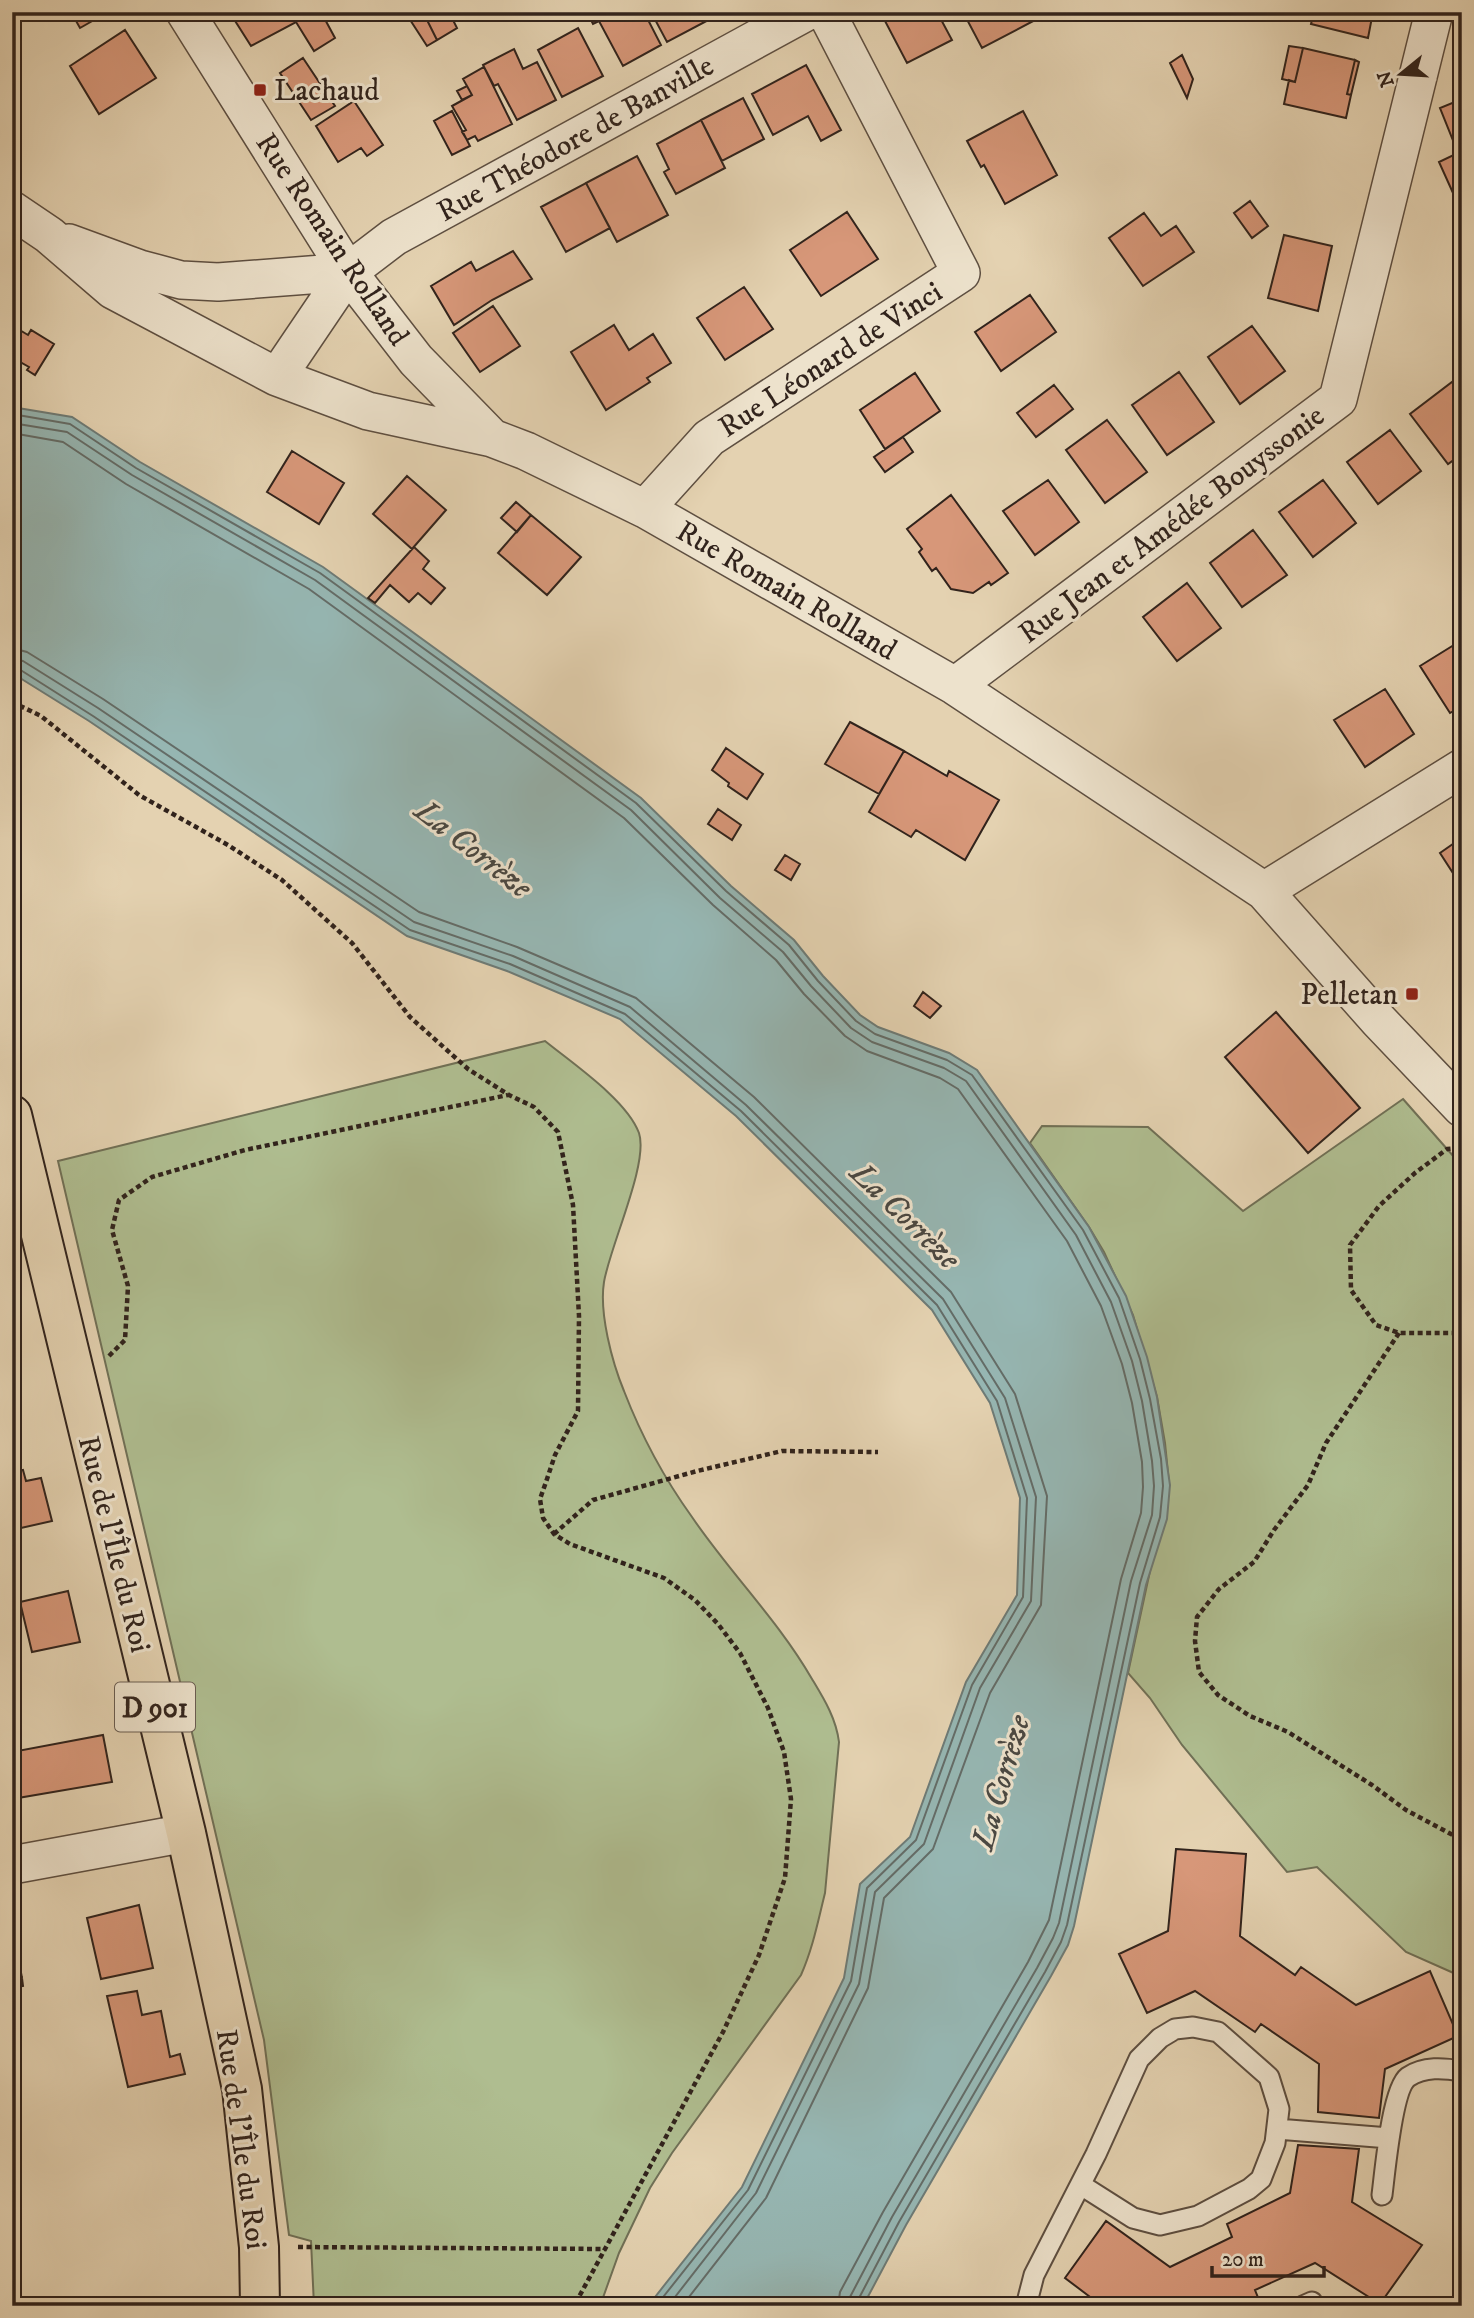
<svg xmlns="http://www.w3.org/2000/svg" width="1474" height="2318" viewBox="0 0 1474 2318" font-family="'IM FELL DW Pica',serif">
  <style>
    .green { fill: #afbd90; stroke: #707056; stroke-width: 2 }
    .water { fill: #96b6b2; stroke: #6e7b76; stroke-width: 2 }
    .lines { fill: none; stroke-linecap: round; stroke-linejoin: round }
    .shore { stroke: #646c67; stroke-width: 2 }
    .building { fill: #d79779; stroke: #31231c; stroke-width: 2 }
    .service-casing { stroke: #5e4f41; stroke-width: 23 }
    .minor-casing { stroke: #5e4f41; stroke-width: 40 }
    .primary-casing { stroke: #31231c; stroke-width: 42 }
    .path { stroke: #31231c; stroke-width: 4.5; stroke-dasharray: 5 3.5; stroke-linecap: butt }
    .service { stroke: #ede2cc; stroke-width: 19 }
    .minor { stroke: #ede2cc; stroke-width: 37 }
    .primary { stroke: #e4d2b1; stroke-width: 38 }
    .poi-dot { fill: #8f2418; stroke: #ede2cc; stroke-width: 2.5 }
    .labels { text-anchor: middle; stroke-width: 6; stroke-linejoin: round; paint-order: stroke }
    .shield { fill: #ede2cc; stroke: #695c51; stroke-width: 2 }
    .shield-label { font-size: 28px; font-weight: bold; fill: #31231c }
    .poi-label { font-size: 30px; fill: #31231c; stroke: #ede2cc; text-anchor: start }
    .street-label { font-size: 30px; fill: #31231c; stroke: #ede2cc }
    .water-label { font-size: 32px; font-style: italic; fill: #4a4842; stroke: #ede2cc }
  </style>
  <rect width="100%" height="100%" fill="#e4d2b1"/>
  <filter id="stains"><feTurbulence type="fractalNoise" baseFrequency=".00286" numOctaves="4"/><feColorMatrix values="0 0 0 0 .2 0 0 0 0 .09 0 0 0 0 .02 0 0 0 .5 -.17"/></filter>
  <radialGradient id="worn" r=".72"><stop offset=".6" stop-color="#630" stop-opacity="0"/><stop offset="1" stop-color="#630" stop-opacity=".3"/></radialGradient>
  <path class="green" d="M 545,1041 C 572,1063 627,1100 639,1133 C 649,1163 610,1246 604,1282 C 599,1313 612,1362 624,1391 C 641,1435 664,1478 692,1517 C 730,1573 778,1620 812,1679 C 824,1699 836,1718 839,1742 L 825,1893 C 818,1921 813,1948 801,1975 L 672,2153 L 650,2188 L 619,2253 L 600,2306 L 314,2306 L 311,2241 L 289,2235 L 264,2040 L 58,1161 Z
    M 1403,1099 L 1462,1166 L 1462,2005 L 1456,2004 L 1458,1975 L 1406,1952 L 1317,1867 L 1287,1872 L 1182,1745 L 1150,1698 L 1128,1673 L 1169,1483 L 1165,1443 L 1157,1397 L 1133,1315 L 1104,1252 L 1089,1227 L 1030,1143 L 1042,1126 L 1148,1127 L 1243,1211 Z"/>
  <path class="water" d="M 12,407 L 72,417 L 140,462 L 323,567 L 641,798 L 731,886 L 794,940 L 823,976 L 860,1015 L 878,1027 L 949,1053 L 977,1070 L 1089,1227 L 1126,1296 L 1147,1357 L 1157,1397 L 1170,1485 L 1167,1519 L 1146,1585 L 1074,1926 L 1068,1945 L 1051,1976 L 906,2225 L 863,2306 L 646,2306 L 655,2297 L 742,2187 L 844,1978 L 860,1884 L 910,1837 L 966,1682 L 1017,1595 L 1020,1498 L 990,1403 L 932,1310 L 736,1116 L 620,1019 L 507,971 L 407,936 L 89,721 L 12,673 Z"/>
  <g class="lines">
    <path class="shore" d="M 12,414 L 70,424 L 136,468 L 320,573 L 636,803 L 726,891 L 789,945 L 818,981 L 856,1021 L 875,1034 L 947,1060 L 972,1075 L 1083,1230 L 1119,1298 L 1140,1359 L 1150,1399 L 1161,1459 L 1163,1486 L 1160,1517 L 1140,1583 L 1067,1925 L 1061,1942 L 1045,1972 L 899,2222 L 858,2300 L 857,2306
      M 12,423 L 67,432 L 132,475 L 315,580 L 631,810 L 720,898 L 783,952 L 811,986 L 851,1028 L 872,1042 L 944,1068 L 966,1081 L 1076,1235 L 1111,1302 L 1132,1361 L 1142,1401 L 1152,1461 L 1154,1486 L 1152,1515 L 1131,1581 L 1059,1923 L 1053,1938 L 1037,1968 L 892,2217 L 850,2297 L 848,2306
      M 12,433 L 63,442 L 126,484 L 309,589 L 624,818 L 713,905 L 776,960 L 804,994 L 845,1036 L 867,1051 L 940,1078 L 958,1089 L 1067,1241 L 1101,1306 L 1122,1364 L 1132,1403 L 1142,1462 L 1143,1487 L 1141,1513 L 1121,1579 L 1049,1920 L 1028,1962 L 883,2212 L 840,2292 L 838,2306
      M 12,648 L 27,652 L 103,699 L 419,912 L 517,947 L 636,998 L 754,1097 L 951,1292 L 1015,1394 L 1047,1496 L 1041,1605 L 990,1693 L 933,1849 L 884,1898 L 868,1988 L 766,2198 L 682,2306
      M 12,659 L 23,661 L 98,708 L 414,922 L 513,956 L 630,1007 L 746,1105 L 943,1299 L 1005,1398 L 1036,1497 L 1031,1601 L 980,1688 L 924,1844 L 875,1892 L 859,1984 L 756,2193 L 668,2306
      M 12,668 L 19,669 L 93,716 L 410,930 L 510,964 L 625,1014 L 741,1111 L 937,1305 L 997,1401 L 1027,1498 L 1023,1597 L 972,1685 L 916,1840 L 867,1888 L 851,1981 L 748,2190 L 656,2306"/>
  </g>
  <path class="building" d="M 71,12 L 108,12 L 80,28 Z
    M 233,12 L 321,12 L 335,38 L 314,51 L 296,22 L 251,46 L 232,16 Z
    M 405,12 L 423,12 L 437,40 L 427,46 Z
    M 423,12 L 449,12 L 457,28 L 437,40 Z
    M 587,12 L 644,12 L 661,45 L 623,66 L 599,21 L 593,24 Z
    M 651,12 L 714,12 L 716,16 L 667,42 Z
    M 902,12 L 937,12 L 952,40 L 907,63 L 885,21 Z
    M 963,12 L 1033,12 L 1037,19 L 982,48 Z
    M 1314,12 L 1373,12 L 1368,38 L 1311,24 Z
    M 578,28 L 603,76 L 562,97 L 538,50 Z
    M 125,30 L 156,78 L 99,114 L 70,66 Z
    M 1289,46 L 1303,48 L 1295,82 L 1282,79 Z
    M 1303,48 L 1355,60 L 1347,94 L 1351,95 L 1346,118 L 1284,104 L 1289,80 L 1295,82 Z
    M 514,49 L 523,69 L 537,62 L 556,100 L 517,120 L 498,84 L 494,86 L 483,65 Z
    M 1182,55 L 1193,79 L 1187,98 L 1170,63 Z
    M 303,58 L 335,106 L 311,120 L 280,73 Z
    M 1355,60 L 1359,62 L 1351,95 L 1347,94 Z
    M 806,65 L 841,130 L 821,141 L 808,116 L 773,135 L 752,94 Z
    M 484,67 L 512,124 L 478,141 L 475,136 L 467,140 L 462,132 L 466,130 L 452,106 L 472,95 L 463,79 Z
    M 467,86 L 472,95 L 462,100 L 457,91 Z
    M 743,98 L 764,139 L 722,161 L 701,120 Z
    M 1462,99 L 1462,190 L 1453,193 L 1439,162 L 1458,153 L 1440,108 Z
    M 354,101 L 383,145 L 367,156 L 361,148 L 338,162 L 316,126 Z
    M 452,111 L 470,146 L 452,155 L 434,121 Z
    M 1023,111 L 1057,175 L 1005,204 L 984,165 L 981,167 L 967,141 Z
    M 701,120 L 725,168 L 676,194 L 664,172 L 669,169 L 657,144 Z
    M 637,156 L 668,215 L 617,242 L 586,183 Z
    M 586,183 L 610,228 L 566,252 L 541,207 Z
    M 1250,201 L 1268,226 L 1252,238 L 1234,213 Z
    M 847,212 L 878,259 L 821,296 L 790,250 Z
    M 1144,213 L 1161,236 L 1176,226 L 1194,252 L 1143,286 L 1109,238 Z
    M 1284,235 L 1332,246 L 1318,311 L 1268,298 Z
    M 513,251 L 532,279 L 492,300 L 454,325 L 431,286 L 471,262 L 476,271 Z
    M 744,287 L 773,329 L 725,360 L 697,318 Z
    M 1030,295 L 1056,332 L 1001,371 L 975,332 Z
    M 493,306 L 520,346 L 480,372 L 453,333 Z
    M 614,325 L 629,350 L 653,334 L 671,363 L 647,378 L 650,382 L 606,410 L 571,352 Z
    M 1252,326 L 1285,371 L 1240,404 L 1208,357 Z
    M 18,329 L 28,335 L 31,330 L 54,344 L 35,375 L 27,370 L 29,367 L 15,359 L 19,351 L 12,347 L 12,338 Z
    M 1179,372 L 1214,422 L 1167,455 L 1132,405 Z
    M 915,373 L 940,411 L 885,449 L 860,410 Z
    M 1452,382 L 1462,396 L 1462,454 L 1448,464 L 1410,414 Z
    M 1054,385 L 1073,409 L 1036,437 L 1017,413 Z
    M 1107,420 L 1147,472 L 1105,503 L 1066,450 Z
    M 1390,430 L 1421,471 L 1378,504 L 1347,462 Z
    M 903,437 L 913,452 L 885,472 L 874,457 Z
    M 292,451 L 344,483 L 319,524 L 267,492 Z
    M 407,476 L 446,510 L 412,549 L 373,514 Z
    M 1048,480 L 1079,522 L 1035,555 L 1003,511 Z
    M 1323,480 L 1356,523 L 1313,557 L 1279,512 Z
    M 951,495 L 1008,573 L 991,585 L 989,582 L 973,593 L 951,589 L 936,568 L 932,571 L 919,552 L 922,549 L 907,529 Z
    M 516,502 L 531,515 L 517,532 L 501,518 Z
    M 531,515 L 581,557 L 547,595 L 498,553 Z
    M 1253,530 L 1287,575 L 1242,607 L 1210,563 Z
    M 414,547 L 429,561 L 423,569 L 445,588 L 431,604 L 418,593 L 409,602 L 390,585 L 375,603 L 368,598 Z
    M 1187,583 L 1221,628 L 1177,661 L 1143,617 Z
    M 1462,640 L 1462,706 L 1450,713 L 1420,666 Z
    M 1385,689 L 1414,734 L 1365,767 L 1334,720 Z
    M 850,722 L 904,751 L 879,794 L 825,764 Z
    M 726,748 L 763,774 L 747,799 L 728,786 L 729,783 L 712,770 Z
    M 904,751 L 947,776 L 949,771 L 999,800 L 965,860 L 916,830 L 911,837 L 869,812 Z
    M 718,809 L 741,825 L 732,840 L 708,824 Z
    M 1460,839 L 1462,841 L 1462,887 L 1440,853 Z
    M 785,855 L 800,864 L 791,880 L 775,870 Z
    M 923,992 L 941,1006 L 930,1018 L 914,1006 Z
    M 1276,1012 L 1360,1108 L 1308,1153 L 1225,1057 Z
    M 23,1470 L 26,1481 L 41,1478 L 52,1521 L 12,1530 L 12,1472 Z
    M 68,1591 L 80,1642 L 32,1652 L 20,1602 Z
    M 103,1735 L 112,1782 L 12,1799 L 12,1752 Z
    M 1176,1849 L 1246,1854 L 1240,1936 L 1295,1975 L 1301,1967 L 1356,2005 L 1430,1971 L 1458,2036 L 1385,2069 L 1379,2118 L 1318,2112 L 1319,2064 L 1261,2024 L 1255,2032 L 1195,1991 L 1147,2013 L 1119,1954 L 1168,1931 Z
    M 139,1905 L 153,1968 L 101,1979 L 87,1918 Z
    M 12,1925 L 22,1978 L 12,1980 Z
    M 22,1978 L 23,1986 L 12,1988 L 12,1980 Z
    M 137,1991 L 142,2015 L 161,2011 L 170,2057 L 180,2054 L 185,2074 L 128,2087 L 107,1996 Z
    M 1298,2145 L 1359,2149 L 1352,2202 L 1422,2245 L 1380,2304 L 1315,2263 L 1255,2290 L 1259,2300 L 1247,2306 L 1102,2306 L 1065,2278 L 1106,2221 L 1170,2267 L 1232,2237 L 1227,2224 L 1290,2193 Z"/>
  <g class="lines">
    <g class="service-casing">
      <path id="service" d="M 1277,2129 L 1389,2138
        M 1382,2195 C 1385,2172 1392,2089 1408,2077 C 1424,2066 1444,2068 1462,2071
        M 1026,2306 L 1034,2275 L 1096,2154 L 1139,2059 L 1160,2038 L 1175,2029 L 1193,2027 L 1218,2032 L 1269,2077 L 1279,2109 L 1275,2143 L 1261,2179 L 1249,2189 L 1198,2216 L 1160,2225 L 1133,2218 L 1081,2185
        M 1303,2306 L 1312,2302"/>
    </g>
    <g class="minor-casing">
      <path id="minor" d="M 185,12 L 348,272 L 416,360 L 492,438 L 526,451 L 645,509 L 955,686 L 1264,891 L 1379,1021 L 1462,1108
        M 12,210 L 49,235 L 113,290 L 277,377 L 368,411 L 492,438
        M 69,243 L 140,269 L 181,280 L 218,282 L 348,272
        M 277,377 L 348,272 L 394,237 L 806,12
        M 645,509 L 709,438 L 961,273 L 826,12
        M 955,686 L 1338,399 L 1434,12
        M 1264,891 L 1462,768
        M 12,1865 L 186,1833"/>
    </g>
    <g class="primary-casing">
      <path id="primary" d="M 12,1115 L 186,1833 L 242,2089 L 259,2247 L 260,2306"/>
    </g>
    <path class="path" d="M 12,702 L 41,716 L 139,795 L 228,845 L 282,880 L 352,943 L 410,1017 L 468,1069 L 509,1095 L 534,1107 L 558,1132 L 573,1205 L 579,1316 L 578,1411 L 555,1455 L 546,1482 L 540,1499 L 543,1518 L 554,1534 L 570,1544 L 664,1578 L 695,1600 L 718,1624 L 740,1653 L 768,1708 L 784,1752 L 791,1799 L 785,1878 L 759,1955 L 723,2032 L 574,2306
      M 1459,1148 L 1447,1149 L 1415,1173 L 1379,1206 L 1350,1245 L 1351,1290 L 1376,1325 L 1399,1333 L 1462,1333
      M 1399,1333 L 1326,1443 L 1308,1485 L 1274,1530 L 1254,1562 L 1219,1589 L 1197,1617 L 1195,1641 L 1199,1672 L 1218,1695 L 1250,1716 L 1288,1732 L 1372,1785 L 1406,1810 L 1462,1840
      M 109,1356 L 125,1340 L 128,1286 L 112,1230 L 119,1200 L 152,1177 L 245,1150 L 508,1095
      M 554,1534 L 593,1500 L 697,1471 L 782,1451 L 878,1452
      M 298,2247 L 605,2249"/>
    <use href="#service" class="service"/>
    <use href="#minor" class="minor"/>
    <use href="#primary" class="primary"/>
  </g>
  <g class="poi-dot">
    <rect x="253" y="83" width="14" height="14" rx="3.5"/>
    <rect x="1405" y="987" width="14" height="14" rx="3.5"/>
  </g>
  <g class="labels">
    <rect class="shield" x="115" y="1682.5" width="80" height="49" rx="5"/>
    <g class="shield-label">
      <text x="155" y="1717">D 901</text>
    </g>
    <g class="poi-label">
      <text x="274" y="100">Lachaud</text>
      <text x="1398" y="1004" text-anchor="end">Pelletan</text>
    </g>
    <g class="street-label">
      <text transform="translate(575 138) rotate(-29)" y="10">Rue Théodore de Banville</text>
      <text transform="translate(333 239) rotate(56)" y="10">Rue Romain Rolland</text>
      <text transform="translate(830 359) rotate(-33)" y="10">Rue Léonard de Vinci</text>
      <text transform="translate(1171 524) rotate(-37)" y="10">Rue Jean et Amédée Bouyssonie</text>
      <text transform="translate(787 590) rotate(30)" y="10">Rue Romain Rolland</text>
      <text transform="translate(115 1544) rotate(76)" y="10">Rue de l'Île du Roi</text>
      <text transform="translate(242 2139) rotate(82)" y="10">Rue de l'Île du Roi</text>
    </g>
    <g class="water-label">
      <text transform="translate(474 848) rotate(38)" y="11">La Corrèze</text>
      <text transform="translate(906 1215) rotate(44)" y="11">La Corrèze</text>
      <text transform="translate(1000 1782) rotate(-74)" y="11">La Corrèze</text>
    </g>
  </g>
  <rect width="1474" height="2318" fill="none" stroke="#e4d2b1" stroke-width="42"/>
  <rect x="14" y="14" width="1446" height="2290" fill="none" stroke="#31231c" stroke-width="3.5"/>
  <rect x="21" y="21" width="1432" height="2276" fill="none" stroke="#31231c" stroke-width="2"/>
  <g transform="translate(1401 74) rotate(252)" stroke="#ede2cc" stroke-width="5" paint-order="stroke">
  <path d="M0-5L12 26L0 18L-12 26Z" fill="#31231c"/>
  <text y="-10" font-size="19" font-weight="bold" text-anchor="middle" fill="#31231c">N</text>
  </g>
  <path d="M1212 2266v10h112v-10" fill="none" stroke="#31231c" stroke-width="3.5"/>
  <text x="1222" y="2266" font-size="21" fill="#31231c" stroke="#ede2cc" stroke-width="5" paint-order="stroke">20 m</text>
  <rect width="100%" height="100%" filter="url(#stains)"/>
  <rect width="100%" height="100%" fill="url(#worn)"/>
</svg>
